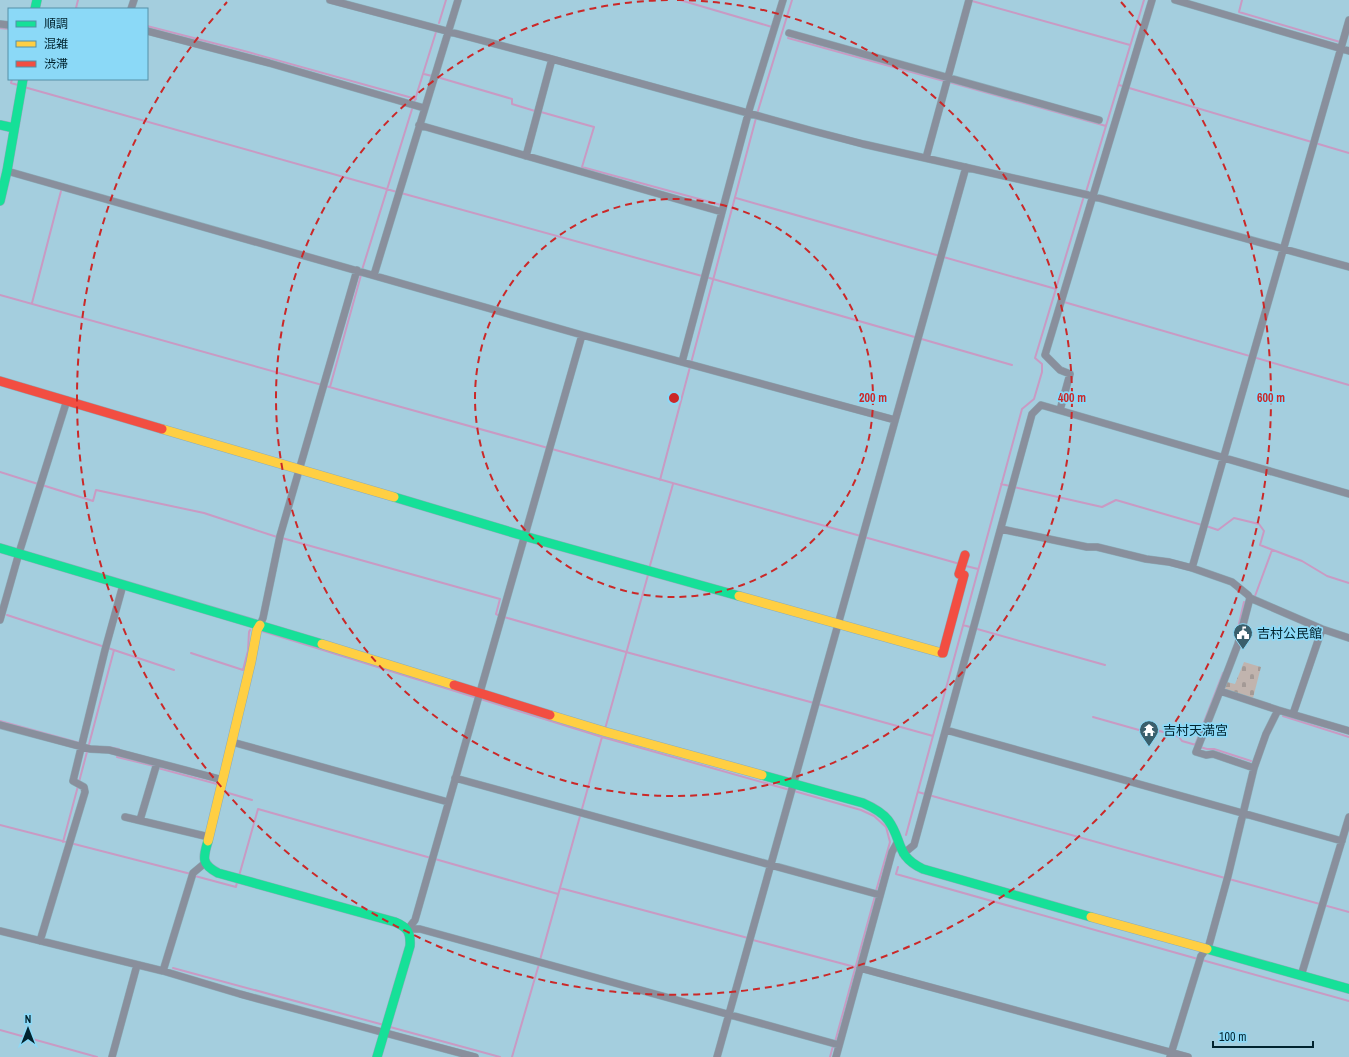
<svg xmlns="http://www.w3.org/2000/svg" width="1349" height="1057" viewBox="0 0 1349 1057" font-family="'Archivo Narrow','Noto Sans JP',sans-serif">
  <style>
    .cemetery { fill: url(#cemetery-stones) }
    .lines { fill: none; stroke-linecap: round; stroke-linejoin: round }
    .stream { stroke: #c99ac3; stroke-width: 2 }
    .street-casing { stroke: #8cadb9; stroke-width: 8 }
    .fast-casing { stroke: #8cadb9; stroke-width: 10 }
    .slow-casing { stroke: #8cadb9; stroke-width: 10 }
    .jam-casing { stroke: #8cadb9; stroke-width: 10 }
    .street { stroke: #898f9c; stroke-width: 7 }
    .fast { stroke: #16e098; stroke-width: 9 }
    .slow { stroke: #ffcf43; stroke-width: 9 }
    .jam { stroke: #f24e42; stroke-width: 9 }
    .ring { fill: none; stroke: #cb2828; stroke-width: 2; stroke-dasharray: 7 5 }
    .labels { text-anchor: middle; stroke-width: 3.5; stroke-linejoin: round; paint-order: stroke }
    .poi-label { font-size: 13px; fill: #01232e; stroke: #8bd9f7; text-anchor: start }
    .centre { fill: #cb2828; stroke: #8bd9f7; stroke-width: 2 }
    .ring-label { font-size: 12px; text-anchor: middle; font-weight: bold; fill: #cb2828; stroke: #8bd9f7; stroke-width: 3.5; stroke-linejoin: round; paint-order: stroke }
  </style>
  <defs>
    <pattern id="cemetery-stones" width="16" height="16" patternUnits="userSpaceOnUse"><rect width="16" height="16" fill="#c1b4ae"/><path d="M2 7V4a2 2 0 0 1 4 0v3zM10 15v-3a2 2 0 0 1 4 0v3z" fill="#a49a96"/></pattern>
  </defs>
  <rect width="100%" height="100%" fill="#a4cede"/>
  <path class="cemetery" d="M 1244,662 L 1261,667 L 1253,698 L 1223,689 L 1227,682 L 1235,684 Z"/>
  <g class="lines">
    <path class="stream" d="M 78,0 L 76,8 L 79,9
      M 680,0 L 772,27
      M 1242,0 L 1239,12 L 1340,42
      M 972,1 L 1130,45
      M 439,23 L 446,0
      M 147,26 L 248,52 L 416,99
      M 0,28 L 9,29
      M 788,38 L 944,81
      M 424,74 L 432,76
      M 437,77 L 512,99 L 512,104 L 535,111
      M 12,79 L 11,83 L 18,85
      M 949,82 L 1106,126
      M 1119,85 L 1349,153
      M 24,87 L 397,192
      M 541,112 L 594,127 L 582,167 L 721,205
      M 757,114 L 792,0
      M 1086,192 L 1144,0
      M 401,193 L 713,279 L 1012,365
      M 736,198 L 1056,289
      M 362,270 L 436,32
      M 0,295 L 548,448
      M 1064,302 L 1349,385
      M 32,303 L 61,191
      M 330,387 L 361,275
      M 552,449 L 960,564
      M 0,472 L 38,484
      M 660,480 L 756,118
      M 1001,484 L 1010,486
      M 42,485 L 93,501 L 96,490 L 204,513 L 277,537
      M 1014,487 L 1102,507 L 1116,500 L 1202,525
      M 1206,526 L 1218,530 L 1234,518 L 1259,524 L 1264,531 L 1260,545 L 1302,561 L 1327,576 L 1349,583
      M 282,538 L 500,599 L 496,614 L 500,616
      M 966,566 L 978,569
      M 649,569 L 673,484
      M 1255,596 L 1272,550
      M 7,615 L 114,650 L 79,782
      M 504,617 L 626,652 L 814,703
      M 963,625 L 1105,665
      M 262,631 L 602,737 L 790,790
      M 1236,637 L 1244,602
      M 114,650 L 174,670
      M 191,653 L 243,670 L 248,651 L 249,632 L 250,630
      M 818,704 L 933,736
      M 1283,716 L 1349,737
      M 1093,717 L 1146,732 L 1160,731 L 1179,737 L 1182,741 L 1196,745
      M 0,721 L 80,743
      M 605,729 L 648,575
      M 1195,745 L 1223,673
      M 108,747 L 119,749 L 117,757 L 154,766
      M 1200,747 L 1207,749 L 1214,749 L 1251,761
      M 158,768 L 217,784
      M 223,790 L 225,792 L 252,800
      M 794,791 L 861,810 L 874,816 L 886,827 L 890,842 L 876,891
      M 918,792 L 1225,878
      M 0,825 L 191,874
      M 906,835 L 1022,409 L 1034,399 L 1042,372 L 1042,364 L 1035,358 L 1084,196
      M 63,842 L 78,786
      M 435,859 L 558,894
      M 898,867 L 896,874 L 1198,959
      M 195,876 L 236,887 L 237,882
      M 239,876 L 258,809 L 431,858
      M 1229,879 L 1349,912
      M 560,888 L 748,938
      M 753,940 L 855,967
      M 540,960 L 602,737
      M 1202,960 L 1349,1001
      M 173,968 L 384,1025
      M 390,1027 L 500,1057
      M 0,1030 L 97,1057
      M 835,1042 L 875,896
      M 512,1057 L 539,964
      M 830,1057 L 833,1046"/>
    <g class="street-casing">
      <path id="street" d="M 330,0 L 552,59 L 813,131 L 863,144 L 1088,195 L 1349,267
        M 1175,0 L 1349,51
        M 131,9 L 134,0
        M 0,24 L 9,25
        M 147,31 L 269,63 L 424,108
        M 789,33 L 1099,120
        M 419,125 L 722,212
        M 526,156 L 552,59
        M 926,158 L 969,0
        M 7,171 L 582,335 L 895,420
        M 374,275 L 458,0
        M 682,362 L 750,107 L 783,0
        M 1060,410 L 1070,374 L 1060,370 L 1045,355 L 1152,0
        M 1001,529 L 1087,547 L 1097,547 L 1146,559 L 1169,562 L 1192,568 L 1232,582 L 1248,595 L 1250,598 L 1322,629 L 1349,638
        M 1192,568 L 1349,20
        M 1250,598 L 1238,644 L 1220,691 L 1278,710
        M 0,620 L 19,553 L 67,400
        M 260,625 L 263,618 L 280,536 L 357,270
        M 1220,691 L 1196,752 L 1206,755 L 1213,754 L 1254,768
        M 1293,714 L 1322,629
        M 0,725 L 90,749 L 109,750 L 223,780
        M 946,730 L 1342,841
        M 232,742 L 448,802
        M 455,778 L 880,895
        M 125,817 L 209,837
        M 140,820 L 157,763
        M 903,854 L 914,845 L 1032,414 L 1041,405 L 1349,494
        M 408,929 L 415,920 L 582,335
        M 408,929 L 420,929 L 839,1045
        M 0,931 L 163,971 L 240,994 L 475,1057
        M 40,941 L 85,792 L 84,787 L 73,781 L 105,650 L 123,585
        M 860,968 L 1188,1057
        M 163,971 L 193,873 L 205,863
        M 1301,976 L 1349,817
        M 112,1057 L 137,965
        M 717,1057 L 966,167
        M 836,1057 L 892,852 L 897,843
        M 1170,1057 L 1201,956 L 1209,945 L 1228,876 L 1254,768 L 1266,734 L 1278,710 L 1349,731"/>
    </g>
    <g class="fast-casing">
      <path id="fast" d="M 35,9 L 37,0
        M 0,125 L 14,128
        M 0,201 L 7,171 L 23,79
        M 394,497 L 524,536 L 739,596
        M 0,548 L 322,644
        M 762,775 L 863,803 C 872,807 882,812 888,820 C 903,840 895,856 923,869 L 1091,917
        M 208,841 C 203,858 201,864 218,873 L 395,922 C 407,927 411,932 410,946 L 377,1057
        M 1207,949 L 1349,989"/>
    </g>
    <g class="slow-casing">
      <path id="slow" d="M 162,429 L 394,497
        M 739,596 L 942,653
        M 322,644 L 454,685
        M 550,715 L 606,732 L 762,775
        M 208,841 L 251,662 L 257,630 L 260,625
        M 1091,917 L 1207,949"/>
    </g>
    <g class="jam-casing">
      <path id="jam" d="M 0,381 L 162,429
        M 942,653 L 943,653 L 964,575 L 959,574 L 965,555
        M 454,685 L 550,715"/>
    </g>
    <use href="#street" class="street"/>
    <use href="#fast" class="fast"/>
    <use href="#slow" class="slow"/>
    <use href="#jam" class="jam"/>
  </g>
  <g class="ring">
    <circle cx="674" cy="398" r="199"/>
    <path d="M677 0A398 398 0 1 1 671 0"/>
    <path d="M1121 2A597 597 0 1 1 227 2"/>
  </g>
  <defs>
    <g id="civic-pin" transform="scale(1)"><path d="M0 17L-7.5 6A9.5 9.5 0 1 1 7.5 6Z" fill="#3a5f6c" stroke="#8bd9f7"/><path d="M-.6-6.5H3V-4.5H.6V-3L4-1V1h2V6H-6V1h2V-1L-.6-3ZM-1.2 2.5V6h2.4V2.5Z" fill="#fff"/></g>
    <g id="temple-pin" transform="scale(1)"><path d="M0 17L-7.5 6A9.5 9.5 0 1 1 7.5 6Z" fill="#3a5f6c" stroke="#8bd9f7"/><path d="M0-6L5-2H3V0L6.5 2.5H4V6H1.5V3h-3V6H-4V2.5H-6.5L-3 0V-2H-5Z" fill="#fff"/></g>
  </defs>
  <g fill-rule="evenodd">
    <use href="#civic-pin" x="1243" y="633"/>
    <use href="#temple-pin" x="1149" y="730"/>
  </g>
  <g class="labels">
    <g class="poi-label">
      <text x="1257" y="638">吉村公民館</text>
      <text x="1163" y="735">吉村天満宮</text>
    </g>
  </g>
  <circle cx="674" cy="398" r="6" class="centre"/>
  <g class="ring-label">
    <text x="873" y="402">200 m</text>
    <text x="1072" y="402">400 m</text>
    <text x="1271" y="402">600 m</text>
  </g>
  <rect x="8" y="8" width="140" height="72" fill="#8bd9f7" stroke="#5490a7"/>
  <rect x="16" y="21" width="20" height="6" fill="#16e098" stroke="#5490a7"/>
  <text x="44" y="28" font-size="12" fill="#01232e">順調</text>
  <rect x="16" y="41" width="20" height="6" fill="#ffcf43" stroke="#5490a7"/>
  <text x="44" y="48" font-size="12" fill="#01232e">混雑</text>
  <rect x="16" y="61" width="20" height="6" fill="#f24e42" stroke="#5490a7"/>
  <text x="44" y="68" font-size="12" fill="#01232e">渋滞</text>
  <g transform="translate(28 1029)" stroke="#8bd9f7" stroke-width="3" paint-order="stroke">
  <path d="M0-3L7 15L0 10L-7 15Z" fill="#01232e"/>
  <text y="-6" font-size="11" font-weight="bold" text-anchor="middle" fill="#01232e">N</text>
  </g>
  <path d="M1213 1041v6h100v-6" fill="none" stroke="#01232e" stroke-width="2"/>
  <text x="1219" y="1041" font-size="12" fill="#01232e" stroke="#8bd9f7" stroke-width="3" paint-order="stroke">100 m</text>
</svg>
